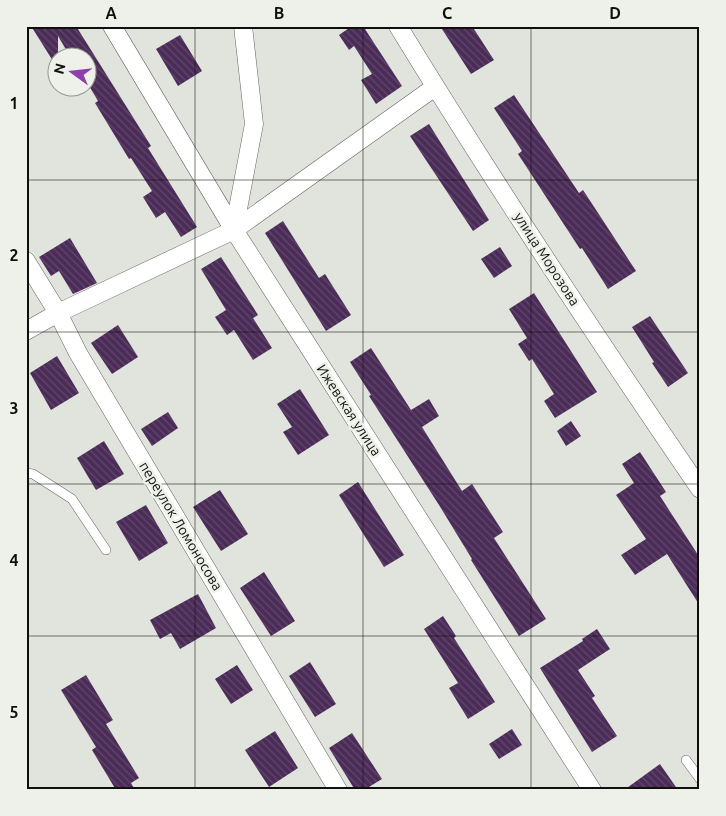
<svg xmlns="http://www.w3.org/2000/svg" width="726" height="816" viewBox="0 0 726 816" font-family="Ubuntu,sans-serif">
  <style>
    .building { fill: url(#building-back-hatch) }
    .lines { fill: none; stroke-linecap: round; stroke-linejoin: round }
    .service-casing { stroke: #63665e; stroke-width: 10 }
    .minor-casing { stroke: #63665e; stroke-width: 19 }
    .service { stroke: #fff; stroke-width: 9 }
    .minor { stroke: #fff; stroke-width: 18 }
    .grid { fill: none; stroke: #0f100d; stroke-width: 1; stroke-opacity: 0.55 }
    .labels { text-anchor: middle; stroke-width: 5; stroke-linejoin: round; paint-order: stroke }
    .street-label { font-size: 14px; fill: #0f100d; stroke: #eef1e9 }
    .neatline { fill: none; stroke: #0f100d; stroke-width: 2 }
    .grid-label { font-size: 16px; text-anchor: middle; font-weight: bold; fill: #0f100d }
  </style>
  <defs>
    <pattern id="building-back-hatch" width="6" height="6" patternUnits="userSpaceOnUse" patternTransform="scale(1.25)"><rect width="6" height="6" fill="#4b2c58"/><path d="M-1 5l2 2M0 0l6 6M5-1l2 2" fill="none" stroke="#61486b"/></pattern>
  </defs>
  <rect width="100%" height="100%" fill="#e1e4dc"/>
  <path class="building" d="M 31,26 L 76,26 L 151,146 L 148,148 L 197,227 L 181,237 L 165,212 L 156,218 L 143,197 L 152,191 L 131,158 L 129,159 L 95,103 L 98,101 L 88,84 L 88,58 L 71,58 L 58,36 L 58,69 Z
    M 352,26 L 363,26 L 402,86 L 376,104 L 361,80 L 372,74 L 354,46 L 349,50 L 339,35 Z
    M 440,26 L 472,26 L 494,60 L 471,74 Z
    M 180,35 L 202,71 L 178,86 L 156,49 Z
    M 514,95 L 579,193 L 583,190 L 636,271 L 608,289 L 582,248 L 580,249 L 518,154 L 522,151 L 494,108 Z
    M 429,124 L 489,220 L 473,231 L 410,136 Z
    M 283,221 L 319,278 L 325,274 L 351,315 L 326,331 L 265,233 Z
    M 70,238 L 97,283 L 73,294 L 59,271 L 51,276 L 39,257 Z
    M 500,247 L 512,266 L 494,278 L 481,259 Z
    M 221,257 L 258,315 L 253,318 L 272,348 L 253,360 L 234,330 L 227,335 L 215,317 L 226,310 L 201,269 Z
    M 534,293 L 597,392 L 555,418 L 544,401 L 554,394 L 532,359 L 529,361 L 518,344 L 527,338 L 509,309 Z
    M 650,316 L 688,373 L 668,387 L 652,363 L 654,362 L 632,327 Z
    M 118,325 L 138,357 L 112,374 L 91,343 Z
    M 371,348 L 411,410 L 429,399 L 439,416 L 422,427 L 462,491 L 472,484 L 503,532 L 494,538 L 546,619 L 519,636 L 471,560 L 472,559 L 439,505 L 369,396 L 371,395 L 350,362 Z
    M 57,356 L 79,393 L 51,410 L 30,373 Z
    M 300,389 L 329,435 L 298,455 L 283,432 L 292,427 L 277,404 Z
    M 168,412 L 178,428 L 152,446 L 141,429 Z
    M 571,421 L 581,436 L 566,446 L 557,431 Z
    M 104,441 L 124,474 L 96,490 L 77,458 Z
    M 640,452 L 666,492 L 660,496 L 700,558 L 700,606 L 667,554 L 635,575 L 621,555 L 646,539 L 616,495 L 634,483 L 622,464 Z
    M 358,482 L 404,555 L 384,567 L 339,495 Z
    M 220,490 L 248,534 L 221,551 L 193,507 Z
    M 146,505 L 168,543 L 139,561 L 116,522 Z
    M 264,572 L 295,621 L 271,636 L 240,588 Z
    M 198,594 L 216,628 L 180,649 L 171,633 L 160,639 L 150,620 Z
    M 443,616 L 456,636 L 454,638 L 495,702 L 468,719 L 449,688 L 458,683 L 424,629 Z
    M 597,629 L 610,649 L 578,670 L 595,696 L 592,698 L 617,736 L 592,752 L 540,668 L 583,641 L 582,639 Z
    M 310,662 L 336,704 L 315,717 L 289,676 Z
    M 237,665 L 253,690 L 231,704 L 215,679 Z
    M 86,675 L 113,720 L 106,724 L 139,778 L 131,783 L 135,790 L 116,790 L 92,750 L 96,747 L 61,690 Z
    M 512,729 L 522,745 L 499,759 L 489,744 Z
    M 275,731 L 298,768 L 269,787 L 245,750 Z
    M 352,733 L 382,779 L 364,790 L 355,790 L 329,748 Z
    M 660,764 L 678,790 L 624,790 Z"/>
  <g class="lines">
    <g class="service-casing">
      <path id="service" d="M 26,473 L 33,474 L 72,499 L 106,550
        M 686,760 L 700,779"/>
    </g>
    <g class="minor-casing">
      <path id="minor" d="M 112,26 L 234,230 L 592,790
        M 398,26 C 494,183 596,337 700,489
        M 234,230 L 254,124 L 243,26
        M 26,261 L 58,313 L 78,353 L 338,790
        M 26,331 L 58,313 L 234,230 L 435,87"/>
    </g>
    <use href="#service" class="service"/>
    <use href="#minor" class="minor"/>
  </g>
  <path class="grid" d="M 195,26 L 195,790M 363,26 L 363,790M 531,26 L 531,790M 26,180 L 700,180M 26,332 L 700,332M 26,484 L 700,484M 26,636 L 700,636"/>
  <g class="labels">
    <g class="street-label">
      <text transform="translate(547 259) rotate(57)" y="5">улица Морозова</text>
      <text transform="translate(349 410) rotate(57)" y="5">Ижевская улица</text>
      <text transform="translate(181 526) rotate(59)" y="5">переулок Ломоносова</text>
    </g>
  </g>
  <rect width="726" height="816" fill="none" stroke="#eef1e9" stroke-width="55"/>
  <g transform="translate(72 72) rotate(285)"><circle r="24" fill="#eef1e9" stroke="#959791"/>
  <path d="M0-4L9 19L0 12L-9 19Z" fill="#8f3eae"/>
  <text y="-8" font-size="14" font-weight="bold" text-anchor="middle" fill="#0f100d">N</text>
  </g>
  <rect x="28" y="28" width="670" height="760" class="neatline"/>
  <g class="grid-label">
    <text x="111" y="19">A</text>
    <text x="279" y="19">B</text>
    <text x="447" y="19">C</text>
    <text x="615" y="19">D</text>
    <text x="14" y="109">1</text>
    <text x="14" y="261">2</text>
    <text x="14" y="414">3</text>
    <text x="14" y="566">4</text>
    <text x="14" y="718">5</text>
  </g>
</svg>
